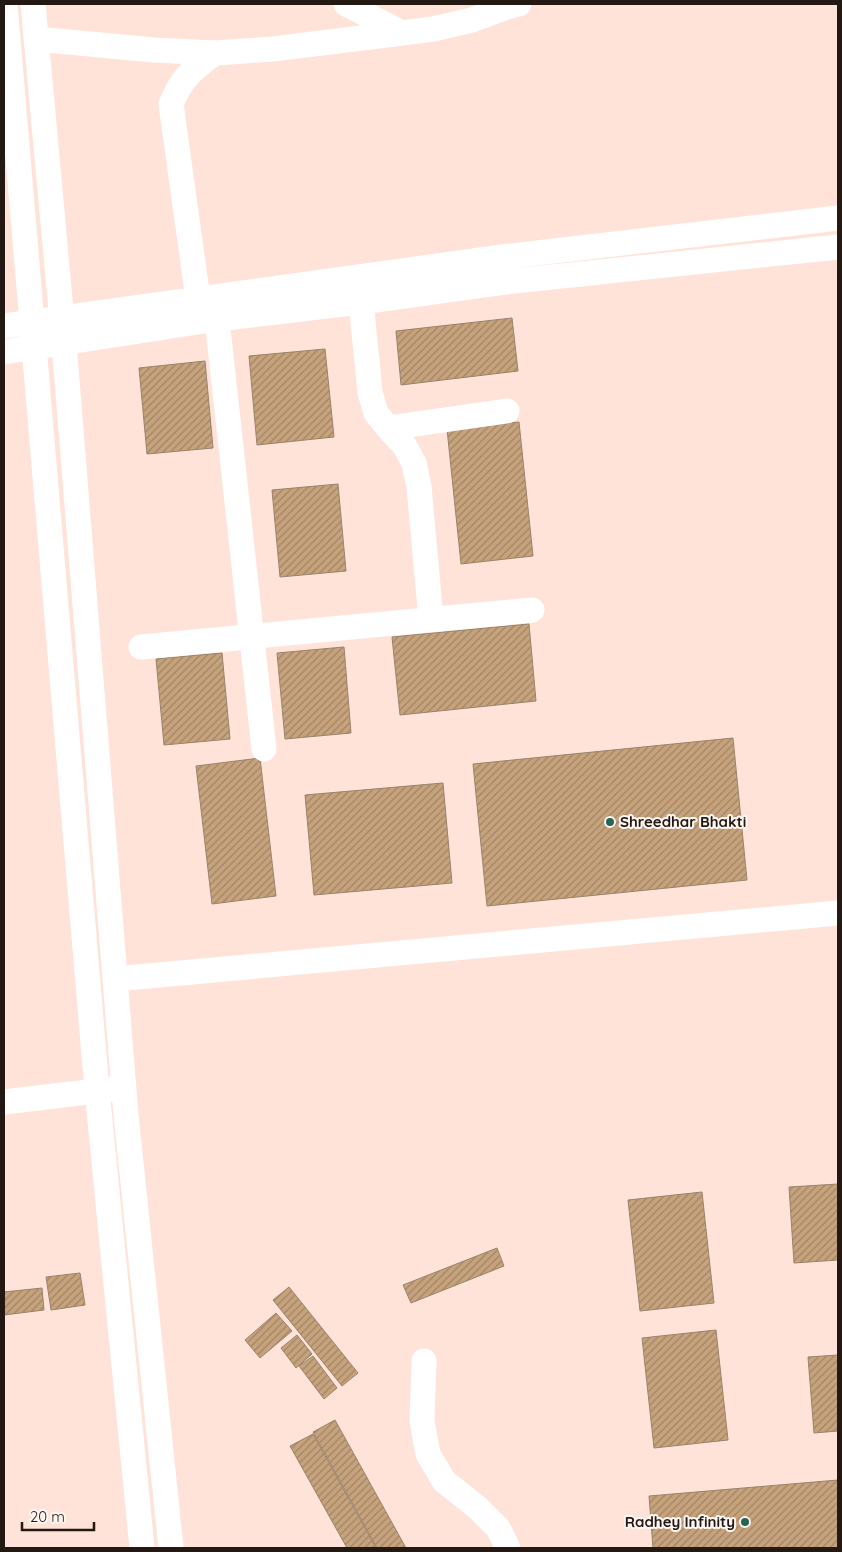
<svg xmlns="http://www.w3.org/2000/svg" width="842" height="1552" viewBox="0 0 842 1552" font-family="Quicksand,sans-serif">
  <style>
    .building { fill: url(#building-hatch); stroke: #98836c }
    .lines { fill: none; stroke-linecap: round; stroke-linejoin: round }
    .minor { stroke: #fff; stroke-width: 25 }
    .poi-dot { fill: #256554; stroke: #fdf6f3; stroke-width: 2 }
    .labels { text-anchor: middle; stroke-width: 4; stroke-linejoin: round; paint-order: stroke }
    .poi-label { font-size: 15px; font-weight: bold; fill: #241813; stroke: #fdf6f3; text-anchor: start }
  </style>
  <defs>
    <pattern id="building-hatch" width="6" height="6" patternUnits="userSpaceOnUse" patternTransform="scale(1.25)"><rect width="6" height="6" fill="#c6a37c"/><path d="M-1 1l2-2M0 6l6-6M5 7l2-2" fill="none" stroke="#a18464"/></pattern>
  </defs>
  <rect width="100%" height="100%" fill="#ffe3d8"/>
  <path class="building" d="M 512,318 L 518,371 L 401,385 L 396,331 Z
    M 325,349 L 334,437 L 257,445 L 249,356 Z
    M 205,361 L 213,448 L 147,454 L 139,368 Z
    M 519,422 L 533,556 L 461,564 L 447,429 Z
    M 338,484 L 346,571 L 280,577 L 272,490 Z
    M 529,624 L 536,701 L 400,715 L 392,637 Z
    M 344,647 L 351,733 L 285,739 L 277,653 Z
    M 222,653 L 230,739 L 164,745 L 156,659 Z
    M 733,738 L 747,880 L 487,906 L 473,764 Z
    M 260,758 L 276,896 L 212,904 L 196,766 Z
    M 443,783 L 452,883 L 314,895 L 305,795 Z
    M 838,1184 L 838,1260 L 794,1263 L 789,1187 Z
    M 702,1192 L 714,1303 L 640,1311 L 628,1200 Z
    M 497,1248 L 504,1266 L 411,1303 L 403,1285 Z
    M 80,1273 L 85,1305 L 51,1310 L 46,1277 Z
    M 289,1287 L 358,1373 L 342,1386 L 273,1300 Z
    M 42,1288 L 44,1310 L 4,1315 L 4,1292 Z
    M 276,1313 L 292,1331 L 260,1358 L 245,1340 Z
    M 716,1330 L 728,1440 L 654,1448 L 642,1338 Z
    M 297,1335 L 312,1354 L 296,1368 L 281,1348 Z
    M 838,1355 L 838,1431 L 814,1433 L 808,1357 Z
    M 313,1356 L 337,1388 L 324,1399 L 299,1366 Z
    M 335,1420 L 406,1548 L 377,1548 L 313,1432 Z
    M 313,1434 L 376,1548 L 347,1548 L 290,1446 Z
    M 838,1480 L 838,1548 L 653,1548 L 649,1496 Z"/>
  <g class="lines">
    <path class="minor" d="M 5,4 L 97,1090 L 142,1548
      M 33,4 L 64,343 L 126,1115 L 171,1548
      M 346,4 L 402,33 L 433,29 L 472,20 L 504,8 L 519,4
      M 36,39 L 154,50 L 215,53 L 273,49 L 402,33
      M 198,299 L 171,104 C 182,77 192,70 215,53
      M 361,302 L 370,392 L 376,413 L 388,428 L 404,445 L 414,463 L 419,487 L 431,619
      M 217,319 L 264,749
      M 4,326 L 502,257 L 838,218
      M 4,352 L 217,319 L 361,302 L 505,282 L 838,247
      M 388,428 L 507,411
      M 141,647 L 532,610
      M 115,979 L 838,913
      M 4,1102 L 113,1089
      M 424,1361 L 422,1421 L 428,1454 L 444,1481 L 478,1508 L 498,1528 L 508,1548"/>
  </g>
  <g class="poi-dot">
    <circle cx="610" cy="822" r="5"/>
    <circle cx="745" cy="1522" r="5"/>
  </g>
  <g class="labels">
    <g class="poi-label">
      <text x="620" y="827">Shreedhar Bhakti</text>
      <text x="735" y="1527" text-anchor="end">Radhey Infinity</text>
    </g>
  </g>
  <rect width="842" height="1552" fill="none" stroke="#241813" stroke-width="10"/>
  <path d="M22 1522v8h72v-8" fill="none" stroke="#241813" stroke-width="2.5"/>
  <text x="30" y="1522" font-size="15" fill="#241813" stroke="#fdf6f3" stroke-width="4" paint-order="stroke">20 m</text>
</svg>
